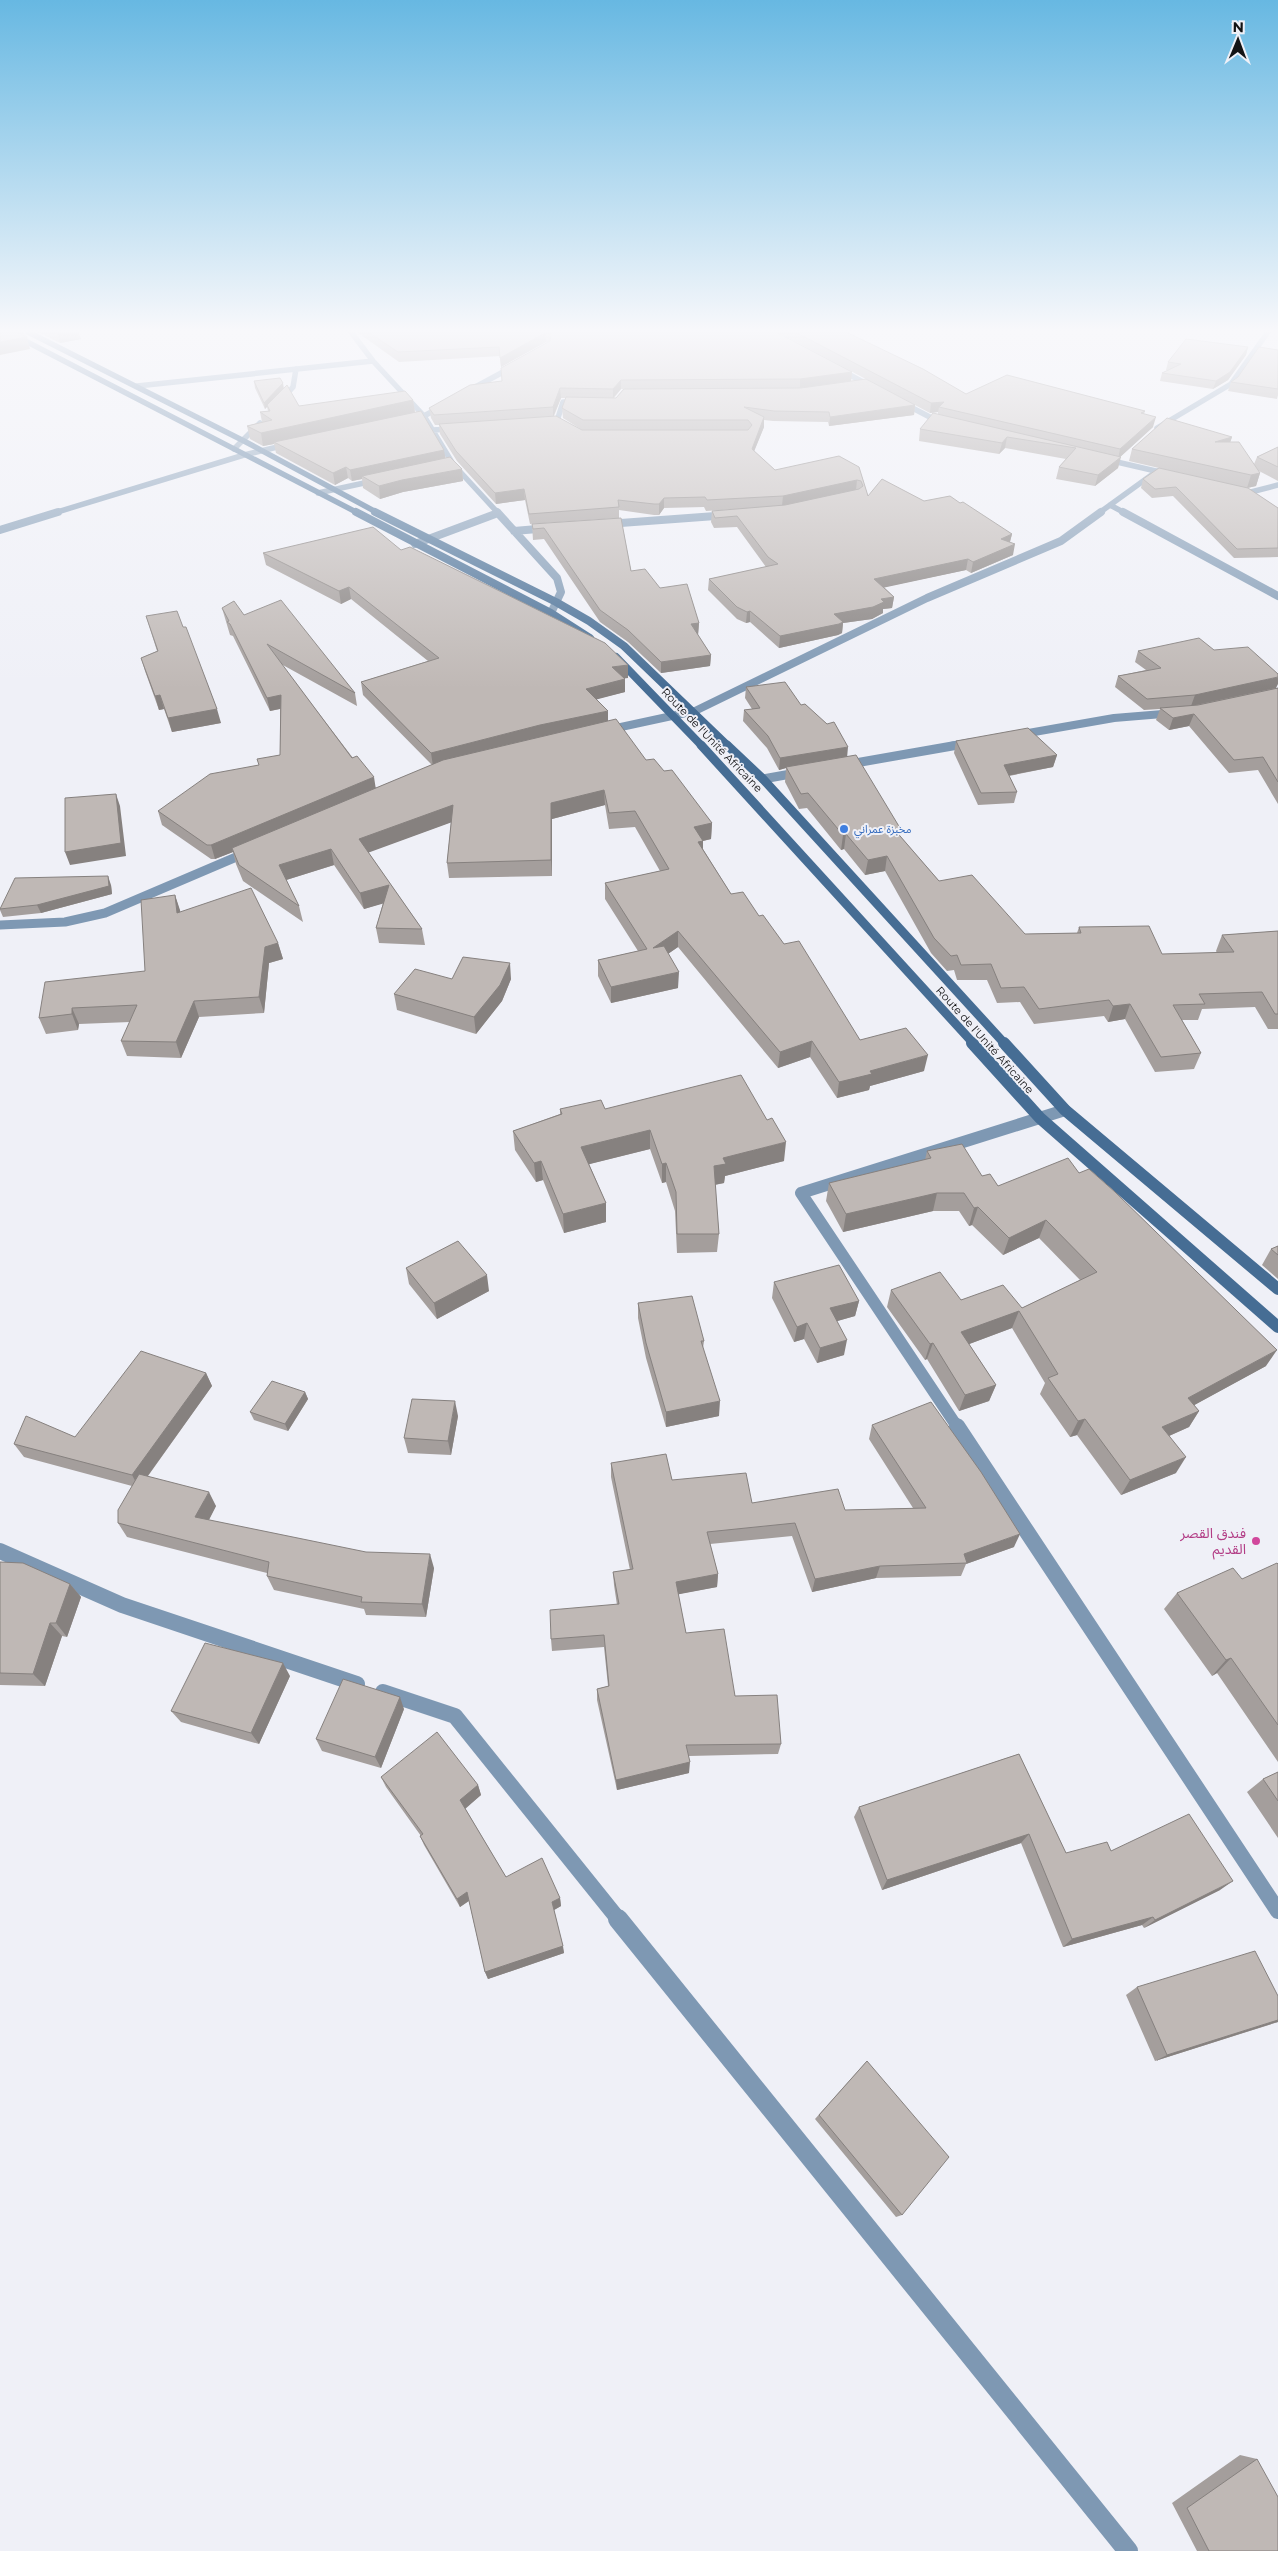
<svg xmlns="http://www.w3.org/2000/svg" width="1278" height="2551" viewBox="0 0 1278 2551" font-family="Montserrat,'Noto Sans Arabic',sans-serif">
  <style>
    .lines { fill: none; stroke-linecap: round; stroke-linejoin: round }
    .street-far5 { stroke: #7e98b3; stroke-width: 5.5 }
    .street-far4 { stroke: #7e98b3; stroke-width: 8 }
    .street-far3 { stroke: #7e98b3; stroke-width: 9 }
    .street-far2 { stroke: #7e98b3; stroke-width: 12 }
    .street-far1 { stroke: #7e98b3; stroke-width: 16 }
    .street { stroke: #7e98b3; stroke-width: 20 }
    .secondary-far3 { stroke: #466d94; stroke-width: 5.5 }
    .secondary-far2 { stroke: #466d94; stroke-width: 8 }
    .secondary-far1 { stroke: #466d94; stroke-width: 9 }
    .secondary { stroke: #466d94; stroke-width: 12 }
    .wall { fill: #a49e9c; fill-rule: evenodd }
    .shaded-wall { fill: #86817f }
    .building { fill: #bfb8b5; stroke: #86817f }
    .shop-dot { fill: #3f7fe0; stroke: #eff0f7; stroke-width: 2 }
    .hotel-dot { fill: #d1479c; stroke: #eff0f7; stroke-width: 2 }
    .labels { text-anchor: middle; stroke-width: 4; stroke-linejoin: round; paint-order: stroke }
    .far-street-label { font-size: 11px; fill: #131315; stroke: #eff0f7 }
    .far-shop-label { font-size: 11px; fill: #366cbe; stroke: #eff0f7; text-anchor: start }
    .hotel-label { font-size: 14px; fill: #b23c85; stroke: #eff0f7; text-anchor: end }
  </style>
  <rect width="100%" height="100%" fill="#eff0f7"/>
  <g class="lines">
    <path class="street-far5" d="M 351,332 L 373,361 L 424,416 L 453,464 L 498,513
      M 837,368 L 874,388
      M 137,386 L 373,361
      M 468,391 L 516,365
      M 901,402 L 945,425
      M 279,403 L 293,387 L 296,369
      M 407,419 L 424,416 L 444,405
      M 546,422 L 557,421 L 563,402 L 581,402
      M 1157,428 L 1231,384 L 1268,332
      M 431,430 L 456,429
      M 234,449 L 260,423
      M 1104,459 L 1160,472
      M 318,493 L 378,480
      M 1247,493 L 1278,485
      M 1110,505 L 1125,513
      M 54,513 L 244,455 L 290,444
      M 1099,513 L 1157,471"/>
    <path class="street-far4" d="M 497,512 L 557,578 L 561,592 L 551,613
      M 1123,512 L 1278,596
      M 607,524 L 729,515
      M 0,530 L 58,512
      M 514,531 L 549,528
      M 415,544 L 498,513
      M 607,730 L 695,711 L 927,598 L 1061,541 L 1101,512
      M 1017,735 L 1114,718 L 1175,713
      M 951,746 L 972,742"/>
    <path class="street-far3" d="M 844,765 L 958,745
      M 763,779 L 802,772
      M 0,925 L 65,922 L 105,913 L 248,852"/>
    <path class="street-far2" d="M 958,1428 L 801,1193 L 1065,1110"/>
    <path class="street-far1" d="M 957,1426 L 1278,1911
      M 0,1551 L 122,1605 L 357,1684
      M 383,1692 L 455,1716 L 619,1920"/>
    <path class="street" d="M 618,1919 L 1128,2551"/>
    <path class="secondary-far3" d="M 8,332 L 358,513
      M 28,332 L 244,441 L 378,513"/>
    <path class="secondary-far2" d="M 356,512 L 551,613 L 590,638
      M 375,512 L 556,602 L 589,621 L 624,646 L 728,746
      M 616,657 L 702,746"/>
    <path class="secondary-far1" d="M 701,745 L 974,1044
      M 727,745 L 763,779 L 1005,1044"/>
    <path class="secondary" d="M 972,1043 L 1040,1118 L 1278,1327
      M 1004,1043 L 1065,1110 L 1278,1289"/>
  </g>
  <path class="wall" d="M 17,332 L 24,332 L 25,336 Z
    M 38,332 L 78,332 L 81,339 L 60,343 Z
    M 357,332 L 776,332 L 852,372 L 851,381 L 915,405 L 914,415 L 829,426 L 828,422 L 773,421 L 764,420 L 764,427 L 754,451 L 775,470 L 859,467 L 868,496 L 924,501 L 1012,534 L 1010,542 L 1013,555 L 971,573 L 966,570 L 884,587 L 894,597 L 892,608 L 883,609 L 883,613 L 872,619 L 843,623 L 842,633 L 838,635 L 779,648 L 750,622 L 746,623 L 737,619 L 708,590 L 709,579 L 766,567 L 737,527 L 714,528 L 711,522 L 712,511 L 738,509 L 706,511 L 704,507 L 664,508 L 659,515 L 654,515 L 619,510 L 619,518 L 530,524 L 525,500 L 496,504 L 457,461 L 440,434 L 439,425 L 435,425 L 431,418 L 429,408 L 502,381 L 548,342 L 546,342 L 501,367 L 500,356 L 399,362 ZM 621,389 L 623,389 L 616,398 L 614,398 ZM 561,398 L 566,398 L 562,408 L 563,418 L 582,430 L 554,416 Z
    M 777,332 L 847,332 L 966,394 L 1145,411 L 1144,414 L 1153,427 L 1120,457 L 1118,468 L 1095,486 L 1056,479 L 1059,467 L 1066,459 L 1005,448 L 999,454 L 919,441 L 920,429 L 938,414 L 938,412 L 930,413 Z
    M 1248,347 L 1246,355 L 1228,380 L 1213,389 L 1160,381 L 1162,373 L 1168,370 L 1166,370 L 1168,362 Z
    M 1278,350 L 1278,395 L 1277,399 L 1228,391 L 1231,382 Z
    M 254,381 L 284,388 L 299,406 L 413,400 L 415,412 L 445,458 L 462,469 L 463,481 L 403,492 L 380,499 L 363,488 L 362,479 L 352,481 L 348,478 L 335,485 L 276,453 L 274,444 L 263,446 L 250,439 L 247,426 L 262,422 L 260,412 L 268,411 L 267,407 L 265,409 L 255,388 Z
    M 1232,437 L 1230,442 L 1254,464 L 1257,457 L 1278,447 L 1278,481 L 1259,471 L 1260,473 L 1256,486 L 1247,488 L 1278,508 L 1278,557 L 1234,558 L 1173,496 L 1152,498 L 1141,488 L 1143,479 L 1223,483 L 1129,461 L 1132,449 Z
    M 621,518 L 631,571 L 660,588 L 699,623 L 698,635 L 711,655 L 710,666 L 661,673 L 628,642 L 600,622 L 544,539 L 533,540 L 532,524 Z
    M 401,550 L 628,665 L 628,678 L 625,678 L 625,692 L 596,699 L 608,721 L 646,760 L 664,771 L 712,823 L 711,839 L 703,841 L 703,849 L 731,894 L 759,916 L 784,944 L 860,1040 L 924,1071 L 870,1086 L 869,1090 L 837,1098 L 810,1057 L 778,1068 L 678,947 L 668,954 L 678,988 L 611,1003 L 598,976 L 598,960 L 638,951 L 605,899 L 605,883 L 660,871 L 635,827 L 609,829 L 605,805 L 552,819 L 552,876 L 449,878 L 447,863 L 451,822 L 368,852 L 422,929 L 425,945 L 379,943 L 376,928 L 383,903 L 364,909 L 334,865 L 286,880 L 299,906 L 303,922 L 243,881 L 236,864 L 233,852 L 215,859 L 211,859 L 162,825 L 158,811 L 258,766 L 280,755 L 280,709 L 270,711 L 233,636 L 230,635 L 222,608 L 244,615 L 355,693 L 357,706 L 281,664 L 376,788 L 432,765 L 363,695 L 361,682 L 428,661 L 351,599 L 341,604 L 266,565 L 263,553 Z
    M 146,616 L 221,723 L 172,732 L 164,709 L 159,710 L 145,671 L 141,658 L 157,651 Z
    M 1214,650 L 1276,688 L 1278,688 L 1278,804 L 1258,770 L 1229,773 L 1189,726 L 1169,730 L 1156,720 L 1160,709 L 1144,710 L 1115,687 L 1118,676 L 1146,670 L 1135,662 L 1138,651 Z
    M 746,687 L 801,705 L 827,724 L 847,757 L 900,828 L 899,835 L 939,881 L 1025,934 L 1077,933 L 1079,927 L 1162,954 L 1217,953 L 1216,951 L 1222,935 L 1278,931 L 1278,1029 L 1268,1029 L 1255,1007 L 1202,1009 L 1198,1020 L 1182,1020 L 1201,1053 L 1194,1069 L 1155,1072 L 1125,1019 L 1108,1022 L 1104,1016 L 1034,1024 L 1020,1002 L 997,1003 L 987,980 L 957,980 L 954,970 L 947,971 L 931,953 L 885,871 L 865,875 L 844,849 L 841,850 L 807,808 L 799,809 L 785,782 L 786,768 L 779,770 L 767,748 L 743,721 L 744,710 L 752,709 L 745,698 Z
    M 956,741 L 1057,755 L 1053,767 L 1009,776 L 1017,792 L 1014,803 L 978,805 L 954,753 Z
    M 111,885 L 112,894 L 41,913 L 3,917 L 0,910 L 0,908 Z
    M 175,895 L 180,912 L 278,943 L 283,959 L 269,963 L 264,1013 L 199,1017 L 181,1058 L 127,1056 L 121,1041 L 130,1022 L 79,1024 L 78,1030 L 46,1034 L 39,1018 L 145,971 Z
    M 452,979 L 511,979 L 502,1001 L 476,1034 L 397,1010 L 394,994 Z
    M 560,1109 L 605,1109 L 784,1161 L 725,1176 L 724,1183 L 715,1185 L 719,1234 L 717,1252 L 677,1253 L 675,1211 L 666,1182 L 662,1183 L 650,1149 L 589,1164 L 606,1203 L 606,1222 L 564,1233 L 543,1180 L 536,1182 L 515,1150 L 513,1131 L 560,1114 Z
    M 927,1151 L 982,1176 L 998,1186 L 1079,1173 L 1266,1366 L 1194,1405 L 1199,1411 L 1189,1427 L 1169,1436 L 1176,1473 L 1121,1495 L 1077,1435 L 1070,1437 L 1040,1394 L 1045,1383 L 1012,1328 L 969,1344 L 996,1385 L 989,1401 L 959,1411 L 927,1359 L 925,1360 L 887,1307 L 891,1290 L 1022,1308 L 1080,1280 L 1039,1238 L 1003,1255 L 972,1225 L 969,1226 L 959,1211 L 933,1211 L 843,1232 L 826,1201 L 829,1183 L 925,1160 Z
    M 1278,1246 L 1278,1279 L 1262,1265 L 1271,1249 Z
    M 406,1268 L 489,1291 L 437,1319 L 409,1284 Z
    M 774,1282 L 859,1301 L 855,1316 L 837,1321 L 844,1355 L 817,1363 L 804,1339 L 794,1342 L 772,1298 Z
    M 638,1303 L 704,1341 L 703,1348 L 719,1416 L 666,1427 L 646,1358 L 638,1318 Z
    M 206,1373 L 212,1386 L 148,1476 L 216,1506 L 209,1520 L 434,1568 L 426,1617 L 366,1615 L 364,1609 L 274,1590 L 267,1576 L 267,1573 L 127,1537 L 118,1523 L 132,1486 L 24,1457 L 14,1444 L 75,1437 Z
    M 305,1392 L 308,1399 L 288,1431 L 254,1420 L 250,1412 Z
    M 458,1416 L 451,1455 L 408,1453 L 404,1438 Z
    M 872,1425 L 1014,1547 L 966,1564 L 961,1576 L 876,1578 L 812,1592 L 792,1536 L 710,1544 L 718,1574 L 717,1587 L 678,1594 L 686,1633 L 735,1696 L 781,1744 L 778,1754 L 689,1756 L 689,1773 L 617,1790 L 597,1700 L 597,1689 L 608,1686 L 604,1647 L 552,1651 L 551,1639 L 617,1605 L 614,1585 L 613,1572 L 630,1570 L 611,1477 L 611,1463 L 752,1503 L 845,1510 L 913,1508 L 869,1439 Z
    M 0,1562 L 70,1584 L 81,1597 L 67,1637 L 62,1636 L 45,1686 L 0,1685 Z
    M 1278,1564 L 1278,1762 L 1217,1673 L 1212,1676 L 1164,1609 L 1177,1593 L 1242,1579 Z
    M 290,1676 L 259,1744 L 181,1722 L 171,1711 Z
    M 404,1709 L 381,1768 L 322,1751 L 316,1739 Z
    M 1019,1754 L 1066,1853 L 1111,1851 L 1220,1890 L 1144,1928 L 1142,1925 L 1063,1947 L 1021,1843 L 882,1890 L 854,1817 L 859,1807 Z
    M 1278,1772 L 1278,1838 L 1247,1792 L 1263,1779 Z
    M 381,1777 L 478,1785 L 481,1795 L 465,1808 L 506,1877 L 560,1898 L 561,1906 L 554,1910 L 564,1953 L 488,1979 L 485,1972 L 469,1901 L 460,1907 L 424,1845 L 420,1836 L 421,1836 L 386,1787 Z
    M 1137,1987 L 1278,1996 L 1278,2022 L 1155,2061 L 1126,1995 Z
    M 867,2061 L 902,2215 L 896,2217 L 815,2119 Z
    M 1240,2455 L 1257,2459 L 1278,2551 L 1197,2551 L 1172,2503 Z"/>
  <path class="shaded-wall" d="M 57,332 L 78,332 L 81,339 L 60,343 Z
    M 545,333 L 546,342 L 501,367 L 500,358 Z
    M 27,337 L 30,349 L 0,355 L 0,342 Z
    M 1248,347 L 1246,355 L 1228,380 L 1213,389 L 1216,381 Z
    M 852,372 L 851,381 L 800,388 L 800,379 Z
    M 621,380 L 621,389 L 613,398 L 613,389 Z
    M 283,383 L 284,389 L 265,409 L 264,403 Z
    M 560,388 L 561,398 L 553,417 L 553,407 Z
    M 413,400 L 415,413 L 274,442 L 274,444 L 263,446 L 261,433 Z
    M 944,402 L 939,407 L 938,412 L 930,413 L 931,403 Z
    M 915,405 L 914,415 L 829,426 L 830,417 Z
    M 764,417 L 764,427 L 751,459 L 752,449 Z
    M 1156,417 L 1153,427 L 1118,459 L 1120,449 Z
    M 1007,437 L 1005,448 L 999,454 L 1002,443 Z
    M 1232,437 L 1228,449 L 1215,442 Z
    M 444,450 L 446,461 L 362,476 L 362,479 L 352,481 L 350,470 Z
    M 1121,457 L 1118,468 L 1095,486 L 1098,475 Z
    M 346,467 L 348,478 L 335,485 L 333,473 Z
    M 462,469 L 463,481 L 403,492 L 380,499 L 379,486 L 402,480 Z
    M 1260,473 L 1256,486 L 1247,488 L 1251,475 Z
    M 857,480 L 856,490 L 782,506 L 783,496 Z
    M 524,489 L 525,500 L 496,504 L 495,493 Z
    M 664,498 L 664,508 L 659,515 L 659,504 Z
    M 1012,534 L 1009,545 L 1001,539 Z
    M 1015,544 L 1013,555 L 971,573 L 973,562 Z
    M 968,559 L 966,570 L 873,590 L 874,579 Z
    M 349,587 L 351,599 L 341,604 L 339,591 Z
    M 894,597 L 892,608 L 883,609 L 883,613 L 872,619 L 843,623 L 842,633 L 838,635 L 779,648 L 780,636 L 834,614 L 881,599 Z
    M 750,611 L 750,622 L 746,623 L 747,612 Z
    M 699,623 L 698,635 L 691,636 L 691,624 Z
    M 711,655 L 710,666 L 661,673 L 661,662 Z
    M 628,665 L 628,678 L 612,680 L 612,667 Z
    M 1278,677 L 1278,684 L 1276,688 L 1191,706 L 1195,695 Z
    M 625,679 L 625,692 L 587,702 L 586,689 Z
    M 160,695 L 164,709 L 159,710 L 155,696 Z
    M 281,695 L 284,708 L 270,711 L 267,698 Z
    M 217,709 L 221,723 L 172,732 L 168,718 Z
    M 608,711 L 608,724 L 433,766 L 431,753 L 540,725 Z
    M 1194,714 L 1189,726 L 1169,730 L 1173,718 Z
    M 848,747 L 847,758 L 786,767 L 786,768 L 779,770 L 780,758 Z
    M 1057,755 L 1053,767 L 1001,777 L 1004,765 Z
    M 374,777 L 376,790 L 232,848 L 233,852 L 215,859 L 211,845 Z
    M 604,790 L 605,805 L 552,819 L 552,876 L 551,860 L 551,803 Z
    M 116,794 L 120,806 L 126,856 L 70,865 L 65,852 Z
    M 453,805 L 455,821 L 362,855 L 359,839 Z
    M 712,823 L 711,839 L 694,843 L 694,827 Z
    M 900,828 L 898,843 L 894,829 Z
    M 846,834 L 844,849 L 841,850 L 843,835 Z
    M 703,841 L 703,857 L 698,842 Z
    M 331,849 L 334,865 L 283,881 L 279,865 Z
    M 887,856 L 885,871 L 865,875 L 868,860 Z
    M 108,876 L 111,885 L 112,894 L 41,913 L 37,905 Z
    M 389,885 L 392,901 L 364,909 L 360,893 Z
    M 175,895 L 180,910 L 182,929 L 177,913 Z
    M 678,931 L 678,947 L 653,964 L 653,948 Z
    M 278,943 L 283,959 L 269,963 L 264,1013 L 259,997 L 265,947 Z
    M 510,963 L 511,979 L 502,1001 L 476,1034 L 474,1017 Z
    M 679,972 L 678,988 L 611,1003 L 611,987 Z
    M 194,1001 L 199,1017 L 181,1058 L 176,1042 Z
    M 1130,1004 L 1125,1019 L 1108,1022 L 1113,1006 Z
    M 72,1008 L 79,1024 L 78,1030 L 72,1014 Z
    M 812,1041 L 810,1057 L 778,1068 L 780,1052 Z
    M 928,1055 L 924,1071 L 870,1086 L 869,1090 L 837,1098 L 839,1082 L 870,1071 Z
    M 650,1130 L 650,1149 L 582,1166 L 581,1147 Z
    M 786,1142 L 784,1161 L 725,1176 L 724,1183 L 713,1185 L 714,1166 L 723,1158 Z
    M 541,1161 L 543,1180 L 536,1182 L 534,1163 Z
    M 666,1163 L 666,1182 L 662,1183 L 662,1164 Z
    M 937,1193 L 933,1211 L 843,1232 L 846,1214 Z
    M 606,1203 L 606,1222 L 564,1233 L 563,1214 Z
    M 978,1207 L 972,1225 L 969,1226 L 974,1208 Z
    M 1046,1220 L 1039,1238 L 1003,1255 L 1009,1238 Z
    M 487,1275 L 489,1291 L 437,1319 L 434,1303 Z
    M 859,1301 L 855,1316 L 827,1324 L 830,1308 Z
    M 1019,1311 L 1012,1328 L 956,1349 L 961,1332 Z
    M 807,1323 L 804,1339 L 794,1342 L 797,1327 Z
    M 847,1340 L 844,1355 L 817,1363 L 820,1348 Z
    M 933,1343 L 927,1359 L 925,1360 L 930,1344 Z
    M 1277,1350 L 1266,1366 L 1178,1414 L 1188,1398 Z
    M 206,1373 L 212,1386 L 139,1488 L 132,1475 Z
    M 996,1385 L 989,1401 L 959,1411 L 965,1395 Z
    M 305,1392 L 308,1399 L 288,1431 L 285,1424 Z
    M 455,1401 L 458,1416 L 451,1455 L 448,1441 Z
    M 720,1401 L 719,1416 L 666,1427 L 666,1412 Z
    M 1199,1411 L 1189,1427 L 1153,1443 L 1162,1427 Z
    M 1085,1419 L 1077,1435 L 1070,1437 L 1078,1421 Z
    M 1186,1457 L 1176,1473 L 1121,1495 L 1130,1480 Z
    M 209,1492 L 216,1506 L 203,1531 L 195,1517 Z
    M 1020,1534 L 1014,1547 L 966,1564 L 967,1563 L 964,1554 Z
    M 430,1554 L 434,1568 L 426,1617 L 422,1604 Z
    M 880,1566 L 876,1578 L 812,1592 L 815,1579 Z
    M 718,1574 L 717,1587 L 675,1595 L 676,1582 Z
    M 70,1584 L 81,1597 L 67,1637 L 56,1623 Z
    M 50,1623 L 62,1636 L 45,1686 L 33,1674 Z
    M 1231,1658 L 1217,1673 L 1212,1676 L 1226,1660 Z
    M 283,1663 L 290,1676 L 259,1744 L 251,1733 Z
    M 400,1697 L 404,1709 L 381,1768 L 375,1757 Z
    M 690,1762 L 689,1773 L 617,1790 L 616,1780 Z
    M 478,1785 L 481,1795 L 464,1810 L 460,1800 Z
    M 1029,1834 L 1021,1843 L 882,1890 L 887,1880 Z
    M 1233,1881 L 1220,1890 L 1144,1928 L 1155,1920 Z
    M 467,1892 L 470,1900 L 460,1907 L 457,1899 Z
    M 560,1898 L 561,1906 L 554,1910 L 552,1902 Z
    M 1153,1917 L 1142,1925 L 1063,1947 L 1072,1939 Z
    M 563,1946 L 564,1953 L 488,1979 L 485,1972 Z
    M 1278,2020 L 1278,2022 L 1274,2023 L 1155,2061 L 1167,2055 Z"/>
  <path class="building" d="M 0,332 L 16,332 L 27,337 L 0,342 Z
    M 368,332 L 776,332 L 852,372 L 800,379 L 621,380 L 613,389 L 560,388 L 553,407 L 434,415 L 429,408 L 470,385 L 502,381 L 501,368 L 550,341 L 551,334 L 545,333 L 500,358 L 499,347 L 398,352 Z
    M 795,332 L 846,332 L 923,369 L 966,394 L 1007,375 L 1145,411 L 1141,413 L 1156,417 L 1120,449 L 939,407 L 944,402 L 931,403 Z
    M 1186,339 L 1248,347 L 1230,372 L 1216,381 L 1162,373 L 1181,364 L 1168,362 Z
    M 1259,347 L 1278,350 L 1278,389 L 1231,382 L 1238,377 Z
    M 280,378 L 283,383 L 264,403 L 254,381 Z
    M 866,379 L 915,405 L 830,417 L 829,412 L 774,411 L 744,407 L 764,417 L 752,449 L 775,470 L 839,456 L 859,467 L 868,496 L 882,479 L 924,501 L 950,496 L 960,503 L 963,502 L 1012,534 L 1001,539 L 1015,544 L 973,562 L 968,559 L 874,579 L 894,597 L 881,599 L 884,602 L 873,607 L 834,614 L 843,622 L 839,624 L 780,636 L 750,611 L 747,612 L 737,607 L 709,579 L 778,564 L 768,557 L 737,516 L 715,518 L 712,511 L 785,505 L 859,489 L 863,486 L 861,481 L 857,480 L 783,496 L 707,500 L 705,497 L 664,498 L 659,504 L 654,504 L 618,500 L 619,507 L 529,514 L 524,489 L 495,493 L 456,451 L 439,424 L 556,416 L 582,430 L 748,430 L 752,425 L 748,420 L 583,420 L 562,408 L 566,397 L 616,398 L 624,389 L 801,388 Z
    M 287,385 L 299,406 L 405,391 L 413,400 L 261,433 L 247,426 L 272,420 L 260,412 L 270,411 L 267,405 Z
    M 421,411 L 444,450 L 350,470 L 346,467 L 333,473 L 274,442 Z
    M 933,413 L 1121,457 L 1098,475 L 1059,467 L 1076,448 L 1007,437 L 1002,443 L 920,429 Z
    M 1167,418 L 1232,437 L 1215,442 L 1239,442 L 1260,473 L 1251,475 L 1132,449 Z
    M 1278,447 L 1278,467 L 1257,457 Z
    M 450,457 L 462,469 L 402,480 L 379,486 L 362,476 Z
    M 1159,468 L 1248,488 L 1278,508 L 1278,548 L 1237,549 L 1176,487 L 1155,489 L 1143,479 Z
    M 621,518 L 631,571 L 645,569 L 660,588 L 687,584 L 699,623 L 691,624 L 711,655 L 661,662 L 628,630 L 600,610 L 544,528 L 533,529 L 532,524 Z
    M 373,527 L 401,550 L 410,547 L 605,643 L 628,665 L 612,667 L 625,679 L 586,689 L 608,711 L 540,725 L 431,753 L 361,682 L 439,658 L 349,587 L 339,591 L 263,553 Z
    M 281,600 L 355,693 L 267,644 L 352,758 L 357,756 L 374,777 L 211,845 L 207,845 L 158,811 L 210,774 L 259,765 L 257,759 L 280,755 L 281,695 L 267,698 L 230,624 L 227,622 L 229,621 L 222,608 L 234,601 L 244,615 Z
    M 177,611 L 183,627 L 186,627 L 217,709 L 168,718 L 160,695 L 155,696 L 141,658 L 158,651 L 146,616 Z
    M 1199,638 L 1214,650 L 1248,647 L 1278,674 L 1278,677 L 1195,695 L 1147,699 L 1118,676 L 1161,668 L 1138,651 Z
    M 785,682 L 801,705 L 805,704 L 827,724 L 834,722 L 848,747 L 780,758 L 768,736 L 744,710 L 760,708 L 746,687 Z
    M 1278,688 L 1278,782 L 1263,757 L 1234,760 L 1194,714 L 1173,718 L 1160,708 L 1198,705 Z
    M 616,719 L 646,760 L 654,759 L 664,771 L 672,770 L 712,823 L 694,827 L 703,841 L 698,842 L 731,894 L 743,892 L 759,916 L 763,915 L 784,944 L 799,941 L 860,1040 L 906,1028 L 928,1055 L 870,1071 L 872,1074 L 839,1082 L 812,1041 L 780,1052 L 678,931 L 653,948 L 664,946 L 679,972 L 611,987 L 598,960 L 647,949 L 605,883 L 669,869 L 635,811 L 609,813 L 604,790 L 551,803 L 551,860 L 447,863 L 453,805 L 359,839 L 422,929 L 376,928 L 389,885 L 360,893 L 331,849 L 279,865 L 299,906 L 239,865 L 232,848 L 443,760 Z
    M 1028,728 L 1057,755 L 1004,765 L 1017,792 L 981,793 L 956,741 Z
    M 856,755 L 900,828 L 894,829 L 939,881 L 972,875 L 1025,934 L 1081,933 L 1079,927 L 1149,926 L 1162,954 L 1234,952 L 1222,935 L 1278,931 L 1278,1014 L 1275,1014 L 1262,992 L 1199,994 L 1205,1004 L 1173,1005 L 1201,1053 L 1161,1057 L 1130,1004 L 1113,1006 L 1109,1000 L 1039,1009 L 1024,987 L 1001,988 L 991,964 L 961,965 L 957,955 L 951,956 L 934,938 L 887,856 L 868,860 L 846,834 L 843,835 L 808,793 L 801,794 L 786,767 Z
    M 116,794 L 121,843 L 65,852 L 65,798 Z
    M 108,876 L 109,886 L 37,905 L 0,909 L 15,878 Z
    M 251,888 L 278,943 L 265,947 L 259,997 L 194,1001 L 176,1042 L 121,1041 L 137,1005 L 72,1008 L 72,1014 L 39,1018 L 45,982 L 145,971 L 141,900 L 175,895 L 177,913 Z
    M 463,957 L 510,963 L 500,985 L 474,1017 L 394,994 L 415,969 L 452,979 Z
    M 741,1075 L 767,1120 L 772,1118 L 786,1142 L 723,1158 L 726,1164 L 714,1166 L 719,1234 L 677,1234 L 676,1192 L 666,1163 L 662,1164 L 650,1130 L 581,1147 L 606,1203 L 563,1214 L 541,1161 L 534,1163 L 513,1131 L 562,1114 L 560,1109 L 601,1100 L 605,1109 Z
    M 962,1144 L 982,1176 L 990,1174 L 998,1186 L 1068,1158 L 1079,1173 L 1089,1169 L 1115,1192 L 1277,1350 L 1188,1398 L 1199,1411 L 1162,1427 L 1186,1457 L 1130,1480 L 1085,1419 L 1078,1421 L 1048,1378 L 1058,1374 L 1019,1311 L 961,1332 L 996,1385 L 965,1395 L 933,1343 L 930,1344 L 891,1290 L 940,1272 L 961,1300 L 1003,1285 L 1022,1308 L 1097,1272 L 1046,1220 L 1009,1238 L 978,1207 L 974,1208 L 964,1193 L 937,1193 L 846,1214 L 829,1183 L 931,1158 L 927,1151 Z
    M 458,1241 L 487,1275 L 434,1303 L 406,1268 Z
    M 1278,1246 L 1278,1255 L 1271,1249 Z
    M 839,1265 L 859,1301 L 830,1308 L 847,1340 L 820,1348 L 807,1323 L 797,1327 L 774,1282 Z
    M 692,1296 L 704,1341 L 701,1341 L 720,1401 L 666,1412 L 646,1343 L 638,1303 Z
    M 141,1351 L 206,1373 L 132,1475 L 14,1444 L 26,1416 L 75,1437 Z
    M 272,1381 L 305,1392 L 285,1424 L 250,1412 Z
    M 412,1399 L 455,1401 L 448,1441 L 404,1438 Z
    M 931,1402 L 981,1472 L 1020,1534 L 964,1554 L 967,1563 L 880,1566 L 815,1579 L 795,1523 L 707,1532 L 718,1574 L 676,1582 L 686,1633 L 724,1629 L 735,1696 L 777,1695 L 781,1744 L 686,1745 L 690,1762 L 616,1780 L 597,1689 L 609,1686 L 604,1635 L 551,1639 L 550,1610 L 619,1604 L 613,1572 L 633,1569 L 611,1463 L 666,1454 L 672,1480 L 746,1473 L 752,1503 L 838,1489 L 845,1510 L 926,1508 L 872,1425 Z
    M 139,1474 L 209,1492 L 195,1517 L 366,1552 L 430,1554 L 422,1604 L 361,1602 L 362,1597 L 267,1576 L 269,1562 L 118,1523 L 118,1510 Z
    M 0,1562 L 23,1563 L 70,1584 L 56,1623 L 50,1623 L 33,1674 L 0,1673 Z
    M 1277,1563 L 1278,1564 L 1278,1725 L 1231,1658 L 1226,1660 L 1177,1593 L 1233,1568 L 1242,1579 Z
    M 205,1643 L 283,1663 L 251,1733 L 171,1711 Z
    M 343,1679 L 400,1697 L 375,1757 L 316,1739 Z
    M 437,1732 L 478,1785 L 460,1800 L 506,1877 L 542,1858 L 560,1898 L 552,1902 L 563,1946 L 485,1972 L 467,1892 L 457,1899 L 420,1836 L 423,1834 L 381,1777 Z
    M 1019,1754 L 1066,1853 L 1107,1842 L 1111,1851 L 1189,1814 L 1233,1881 L 1155,1920 L 1153,1917 L 1072,1939 L 1029,1834 L 887,1880 L 859,1807 Z
    M 1278,1772 L 1278,1801 L 1263,1779 Z
    M 1255,1951 L 1278,1996 L 1278,2020 L 1167,2055 L 1137,1987 Z
    M 867,2061 L 949,2157 L 902,2215 L 819,2115 Z
    M 1257,2459 L 1278,2497 L 1278,2551 L 1209,2551 L 1187,2508 Z"/>
  <linearGradient id="sky" x2="0" y2="1"><stop stop-color="#67b8e2"/><stop offset="0.48" stop-color="#f8f8fb"/><stop offset="1" stop-color="#f8f8fb" stop-opacity="0"/></linearGradient>
  <rect width="1278" height="689" fill="url(#sky)"/>
  <circle class="shop-dot" cx="844" cy="829" r="5"/>
  <circle class="hotel-dot" cx="1256" cy="1541" r="5"/>
  <g class="labels">
    <g class="far-street-label">
      <text transform="translate(712 740) rotate(46)" y="4">Route de l'Unité Africaine</text>
      <text transform="translate(985 1040) rotate(48)" y="4">Route de l'Unité Africaine</text>
    </g>
    <g class="far-shop-label">
      <text x="854" y="833">مخبزة عمراني</text>
    </g>
    <g class="hotel-label">
      <text x="1246" y="1538">فندق القصر<tspan x="1246" dy="16">القديم</tspan></text>
    </g>
  </g>
  <g transform="translate(1238 40) rotate(1)" stroke="#eff0f7" stroke-width="4" paint-order="stroke">
  <path d="M0-4L9 19L0 12L-9 19Z" fill="#131315"/>
  <text y="-8" font-size="14" font-weight="bold" text-anchor="middle" fill="#131315">N</text>
  </g>
</svg>
